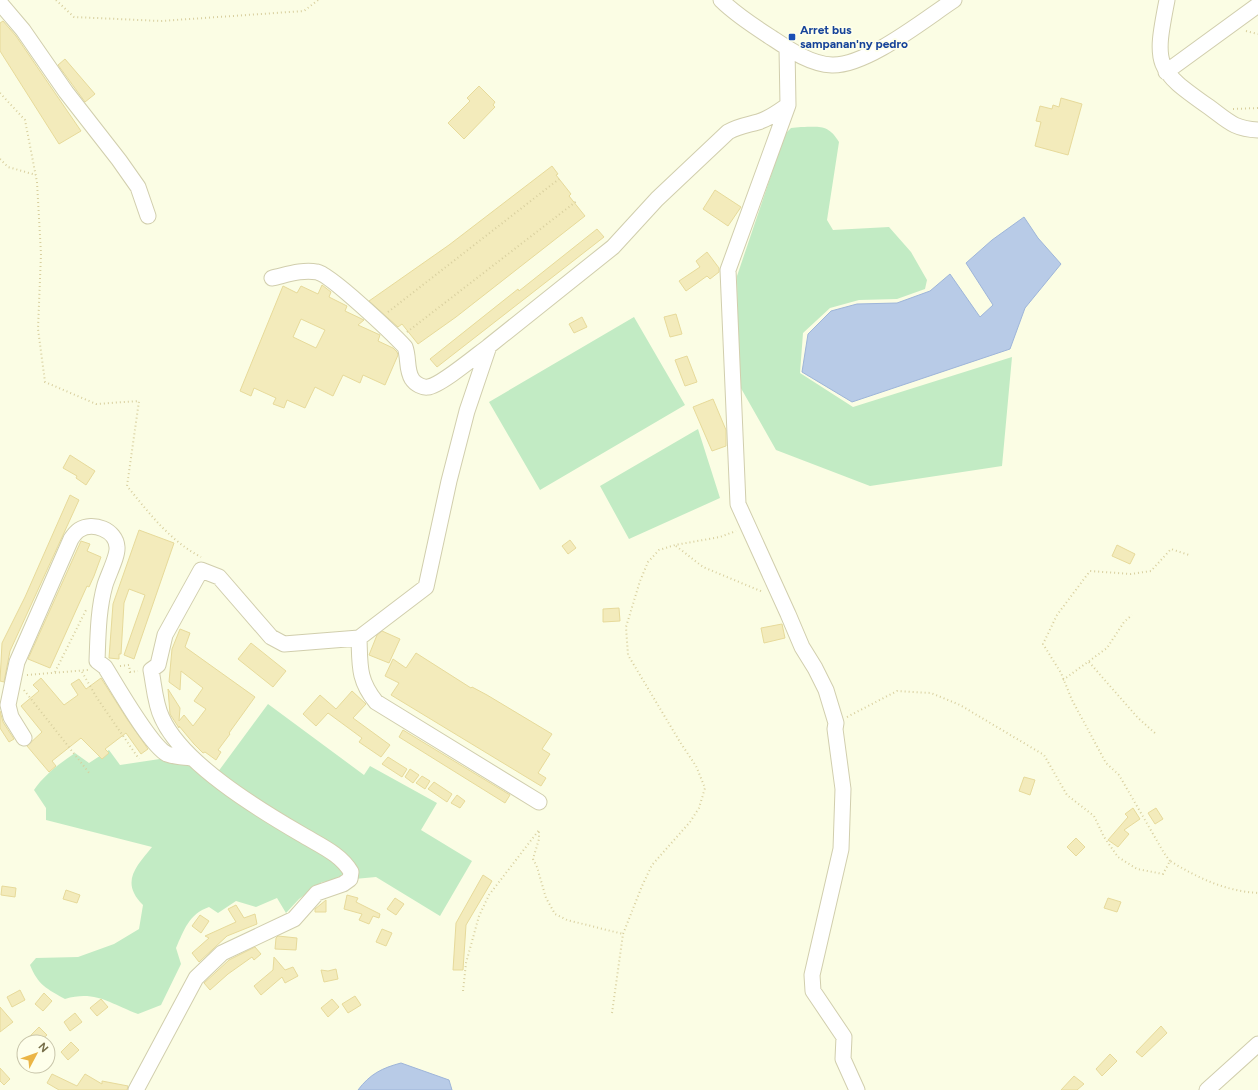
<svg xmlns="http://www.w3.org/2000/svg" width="1258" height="1090" viewBox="0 0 1258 1090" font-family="Figtree,sans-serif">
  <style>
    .green { fill: #c2ebc4 }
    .water { fill: #b8cbe7; stroke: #9eb5d9 }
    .building { fill: #f3ebbb; stroke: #e7da9a; fill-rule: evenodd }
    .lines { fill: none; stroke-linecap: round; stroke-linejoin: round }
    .minor-casing { stroke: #d1cead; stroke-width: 17 }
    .path { stroke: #d8cf9e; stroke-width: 2; stroke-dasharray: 1 3; stroke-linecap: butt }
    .minor { stroke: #fff; stroke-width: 15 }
    .transit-dot { fill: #1a4fb4; stroke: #feffeb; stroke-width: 1.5 }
    .labels { text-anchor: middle; stroke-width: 3.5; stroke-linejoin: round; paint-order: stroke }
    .transit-label { font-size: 12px; font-weight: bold; fill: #164399; stroke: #feffeb; text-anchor: start }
  </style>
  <rect width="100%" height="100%" fill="#fbfde4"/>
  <path class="green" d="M 801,127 C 820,127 828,124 839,142 L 827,220 L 833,230 L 889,227 L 911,252 L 927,280 L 925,289 L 897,299 L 859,300 L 830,308 L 803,333 L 800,373 L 853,407 L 1012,357 L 1002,466 L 870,486 L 776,450 L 738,383 L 737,276 L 785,134 L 791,128 Z
    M 634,317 L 685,405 L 540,490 L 489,402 Z
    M 698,429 L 720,498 L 629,539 L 600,486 Z
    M 268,704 L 364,775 L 370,766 L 437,803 L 421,830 L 472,861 L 440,916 L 376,877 L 322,882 L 299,899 L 286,913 L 277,898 L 256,907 L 236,901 L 218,913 L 209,907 C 189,914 184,930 176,948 L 181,964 L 161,1005 L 138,1014 C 110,1004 96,990 65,999 C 47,989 38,985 30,965 L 36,958 L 78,957 L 114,944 L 139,929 L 143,905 C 120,882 136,867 152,847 L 46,820 L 46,808 L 34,790 C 45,774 59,764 75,753 L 89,763 L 109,750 L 120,765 L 173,757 L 189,763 L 212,780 Z"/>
  <path class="water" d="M 1024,217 L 1038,238 L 1061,264 L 1025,308 L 1010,349 L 852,402 L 802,372 L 808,334 L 831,311 L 857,304 L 897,303 L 930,291 L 950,274 L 980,317 L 993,305 L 966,263 L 992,240 Z
    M 401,1063 L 449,1080 L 452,1090 L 358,1090 C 370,1074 382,1068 401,1063 Z"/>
  <path class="building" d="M 3,21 L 16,36 L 81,131 L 59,144 L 0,51 L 0,23 Z
    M 65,59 L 95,94 L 85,102 L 58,65 Z
    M 479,86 L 495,102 L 493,105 L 495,107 L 464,139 L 448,123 L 470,101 L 467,98 Z
    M 1061,98 L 1082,104 L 1068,155 L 1035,146 L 1041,122 L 1036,121 L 1040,106 L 1052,109 L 1053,105 L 1059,107 Z
    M 552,166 L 558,174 L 556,175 L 571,194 L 569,196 L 585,216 L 456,317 L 418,344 L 402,324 L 398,327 L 369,301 L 449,245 Z
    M 715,190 L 741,207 L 728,226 L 703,209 Z
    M 597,229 L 604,237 L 437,367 L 430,359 L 518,289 L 519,291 Z
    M 707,252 L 719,268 L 719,272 L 710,279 L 707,276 L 686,291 L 679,281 L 700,267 L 696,261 Z
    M 322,285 L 331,292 L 329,297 L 347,306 L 345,311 L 364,320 L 358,325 L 380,335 L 378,341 L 393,348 L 397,352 L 398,355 L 385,385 L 363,375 L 360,383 L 343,375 L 333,396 L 315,387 L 305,408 L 287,400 L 284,408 L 273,404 L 276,398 L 254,388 L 251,396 L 240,391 L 283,286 L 297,293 L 301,286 L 318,294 ZM 301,319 L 325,330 L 316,348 L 293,337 Z
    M 676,314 L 682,334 L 670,337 L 664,317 Z
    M 582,317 L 587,327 L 574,333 L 569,324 Z
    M 687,356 L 697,382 L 685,386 L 675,360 Z
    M 713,399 L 726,430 L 726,446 L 712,451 L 693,407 Z
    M 70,455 L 95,471 L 86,485 L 76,478 L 77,476 L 63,468 Z
    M 70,495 L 79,500 L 10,651 L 4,682 L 0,681 L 2,643 L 25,597 Z
    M 139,530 L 174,543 L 134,659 L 124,655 L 145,595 L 129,589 L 124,603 L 121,654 L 119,654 L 119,659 L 109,658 L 113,604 Z
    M 570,540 L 576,548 L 568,554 L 562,546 Z
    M 81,541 L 90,544 L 87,551 L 101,557 L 94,576 L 89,587 L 87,586 L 50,668 L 28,659 Z
    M 1117,545 L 1135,554 L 1130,564 L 1112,556 Z
    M 619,608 L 620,621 L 603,622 L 603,609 Z
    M 782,624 L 785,638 L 764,643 L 761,628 Z
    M 180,629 L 190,633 L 185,647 L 255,697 L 229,733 L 230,734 L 218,750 L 221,752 L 216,760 L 205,752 L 203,753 L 194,744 L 179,726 L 179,728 L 170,714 L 168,689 L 180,708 L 179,721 L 184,715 L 193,726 L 206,709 L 194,701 L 203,688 L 181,671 L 180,690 L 169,682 L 172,649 Z
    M 382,631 L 400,639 L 389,663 L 369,655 L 377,635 Z
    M 251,643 L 286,671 L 273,687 L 238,659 Z
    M 416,653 L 471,688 L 472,687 L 487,695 L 552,734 L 542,749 L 550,754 L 538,773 L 546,778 L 541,786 L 391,695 L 399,683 L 385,676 L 393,659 L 406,668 Z
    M 41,678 L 64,705 L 78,695 L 71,684 L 79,679 L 86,689 L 101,678 L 127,719 L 148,749 L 141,754 L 126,733 L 105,749 L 109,753 L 102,759 L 81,738 L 52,761 L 56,766 L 49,772 L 27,746 L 42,732 L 21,706 L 39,691 L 33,685 Z
    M 352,691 L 366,704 L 353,718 L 390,745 L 381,757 L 359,742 L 362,738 L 328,713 L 316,726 L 303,714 L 320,695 L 336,709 Z
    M 0,711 L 3,722 L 14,739 L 9,742 L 0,728 Z
    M 403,730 L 510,795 L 505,803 L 399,737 Z
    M 388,757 L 407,769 L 402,777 L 382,764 Z
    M 410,769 L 419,775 L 413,783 L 405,777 Z
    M 422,776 L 430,781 L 425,789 L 416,783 Z
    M 1024,777 L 1035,780 L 1030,795 L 1019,791 Z
    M 434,782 L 452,794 L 447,802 L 428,789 Z
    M 457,795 L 465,801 L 460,808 L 451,803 Z
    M 1133,808 L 1140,819 L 1124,830 L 1129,834 L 1118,847 L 1108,840 L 1128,817 L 1125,814 Z
    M 1156,808 L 1163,819 L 1155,824 L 1148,813 Z
    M 1076,838 L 1085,847 L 1076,856 L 1067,847 Z
    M 483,875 L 492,881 L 466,925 L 463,970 L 453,970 L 456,923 Z
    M 2,886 L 16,888 L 15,897 L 1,895 Z
    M 66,890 L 80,895 L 77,903 L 63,899 Z
    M 347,895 L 358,898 L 356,902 L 380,914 L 379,918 L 373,916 L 369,924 L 359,920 L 362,914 L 344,909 Z
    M 395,898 L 404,904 L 396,915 L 387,909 Z
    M 1108,898 L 1121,902 L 1117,912 L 1104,908 Z
    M 326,900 L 326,912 L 315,912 L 315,909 Z
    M 236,905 L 244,918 L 255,914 L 257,924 L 227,936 L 199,962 L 192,953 L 209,938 L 205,936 L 236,922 L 228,909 Z
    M 200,915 L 209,921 L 201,933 L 192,926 Z
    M 382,929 L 392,933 L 386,946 L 376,942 Z
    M 278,936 L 297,938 L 296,950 L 275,949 L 276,938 Z
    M 255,947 L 261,954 L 254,960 L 252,957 L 228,974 L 210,990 L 204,983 L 229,960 Z
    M 274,957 L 285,970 L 293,967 L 298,976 L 285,983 L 282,977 L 261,995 L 254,986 L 273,970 Z
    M 336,969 L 338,979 L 324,982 L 321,970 L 328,971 Z
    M 20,990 L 25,1000 L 12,1007 L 7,997 Z
    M 44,993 L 52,1001 L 43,1011 L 35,1004 Z
    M 355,996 L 361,1005 L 348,1013 L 342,1004 Z
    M 101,999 L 108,1007 L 97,1016 L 90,1008 Z
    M 332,999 L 339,1007 L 328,1017 L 321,1008 Z
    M 0,1007 L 13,1022 L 0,1032 Z
    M 75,1013 L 82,1022 L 70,1031 L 64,1022 Z
    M 1161,1026 L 1167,1033 L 1142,1057 L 1136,1052 Z
    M 39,1027 L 47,1035 L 39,1042 L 34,1042 L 29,1037 Z
    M 71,1042 L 79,1050 L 68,1060 L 61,1052 Z
    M 1110,1054 L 1117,1061 L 1102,1076 L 1096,1069 Z
    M 0,1068 L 10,1079 L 4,1085 L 0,1081 Z
    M 52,1074 L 77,1086 L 85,1074 L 102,1084 L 102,1081 L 128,1086 L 127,1090 L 59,1090 L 47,1083 Z
    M 1074,1076 L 1084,1084 L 1077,1090 L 1061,1090 Z"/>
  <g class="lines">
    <g class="minor-casing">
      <path id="minor" d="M 721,0 C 736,15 755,27 772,38 C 790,50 810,64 832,65 C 867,66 925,19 954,0
        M 1167,0 C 1154,66 1155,69 1209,107 C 1228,121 1234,129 1258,130
        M 0,3 L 23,30 L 66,92 L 119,160 L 138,187 L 148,216
        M 787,48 L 788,105 L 728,270 L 738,504 L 788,614 L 802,647 L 815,668 L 826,690 L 836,723 L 835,729 L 843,789 L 841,849 L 812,975 L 813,991 L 844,1037 L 843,1059 L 857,1090
        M 1166,72 L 1258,5
        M 272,278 C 286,275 302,269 317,272 C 330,274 393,334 405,347 C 409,357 406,370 412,379 C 415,384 423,388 428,387 C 440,386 478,354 489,346
        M 24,738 L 11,717 L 8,705 L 14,676 L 17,662 L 71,539 C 73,536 76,532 79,530 C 93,521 116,530 117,547 C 118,556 108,575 105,585 C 98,610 98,636 97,661 L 105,667 C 117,686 150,745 167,754 C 175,757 184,757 191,758
        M 539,802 L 376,702 C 358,680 360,665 359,638 L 426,587 L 449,481 L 467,411 L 489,346 L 613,247 L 657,199 L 728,132 C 738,126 747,125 758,122 C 769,119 778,112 788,105
        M 136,1090 L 196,978 L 222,953 L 294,919 L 317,893 L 343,884 L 350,879 L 351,872 C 341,854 319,845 301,834 C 258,809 182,763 162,718 C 155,704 154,685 151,670 L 158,665 L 165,635 L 201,570 L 219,577 L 271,637 L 284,644 L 359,638
        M 1207,1090 L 1258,1044"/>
    </g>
    <path class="path" d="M 56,0 L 74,17 L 161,21 L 304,11 L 318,0
      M 1246,31 L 1258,34
      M 0,93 L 25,120 L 37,182 L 41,254 L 38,329 L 45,382 L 96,404 L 139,401 L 127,486 C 149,513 170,541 201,557
      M 1233,109 L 1258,108
      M 0,159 L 8,167 L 36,175
      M 388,312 L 559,179
      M 407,332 L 578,200
      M 676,546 L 703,567 L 763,592
      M 1089,662 L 1138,718 L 1156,734
      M 120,666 L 129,665 L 130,672 L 138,671
      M 55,672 L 87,608
      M 82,672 L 97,698 L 139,759
      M 27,675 L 88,670
      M 1063,680 L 1107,648 L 1124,622 L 1132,615
      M 24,690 L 90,774
      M 847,717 L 897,691 L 931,693 L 960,705 L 1044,755 L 1067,795 L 1094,816 L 1104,837 L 1118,857 L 1137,869 L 1163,874 L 1170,861 C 1198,878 1225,891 1258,893
      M 1170,861 L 1164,853 L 1119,775 L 1106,763 L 1072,700 L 1061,673 L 1043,644 L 1057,615 L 1090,571 L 1131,574 L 1151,571 L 1171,549 L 1189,555
      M 463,991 L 466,963 L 479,916 L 489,895 L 539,830 L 539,839 L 533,859 L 537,867 L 546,898 L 555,914 L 567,920 L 623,934
      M 612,1013 L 623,934 L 642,886 L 652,865 L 690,822 L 699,808 L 705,788 L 696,766 L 680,742 L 628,655 L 626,627 L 640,581 L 648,562 L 659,550 L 675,545 L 720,537 L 736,531"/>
    <use href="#minor" class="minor"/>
  </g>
  <rect class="transit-dot" x="788" y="33" width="8" height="8" rx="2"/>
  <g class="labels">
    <g class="transit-label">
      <text x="800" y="34">Arret bus<tspan x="800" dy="14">sampanan'ny pedro</tspan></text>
    </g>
  </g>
  <g transform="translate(36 1054) rotate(49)"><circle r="19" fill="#feffeb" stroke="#c8c5aa"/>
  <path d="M0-3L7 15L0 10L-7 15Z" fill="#ebb545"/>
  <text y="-6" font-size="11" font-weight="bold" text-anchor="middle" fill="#766e49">N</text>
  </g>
</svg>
